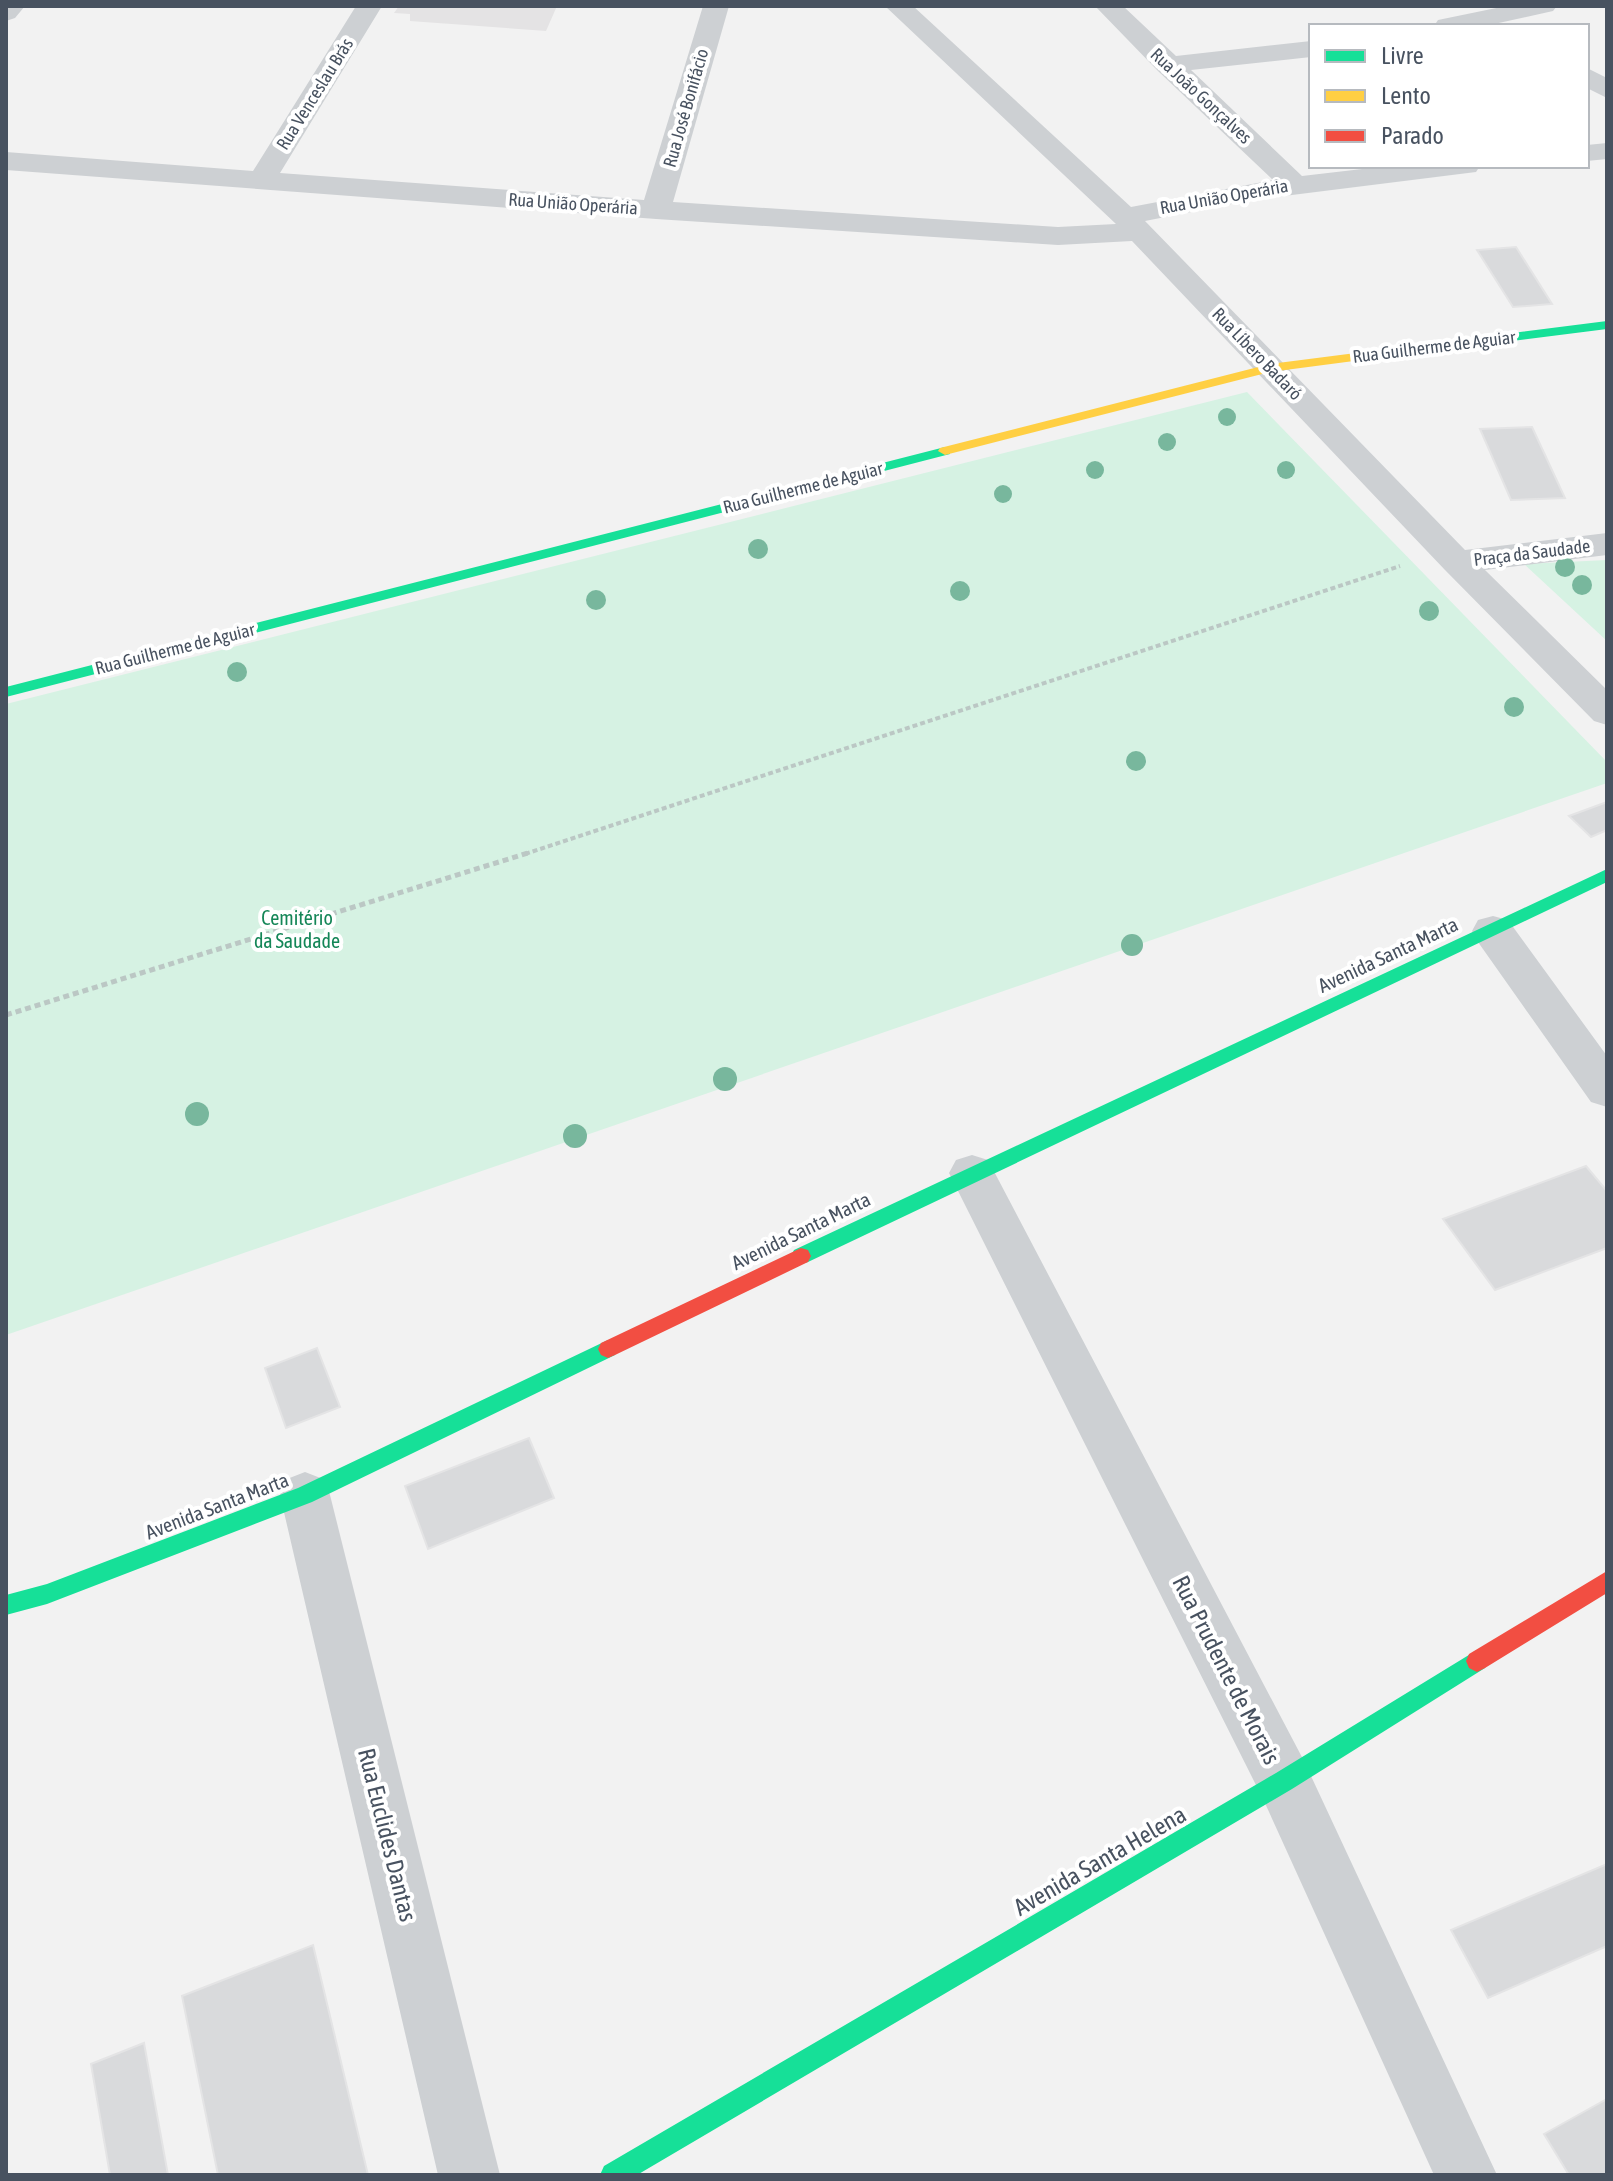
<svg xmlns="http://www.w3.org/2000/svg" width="1613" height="2181" viewBox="0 0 1613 2181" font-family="'Asap Condensed',sans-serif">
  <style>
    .education { fill: #e4e3e4 }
    .green { fill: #d6f2e3 }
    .building { fill: #d9dadc; stroke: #e4e4e5; stroke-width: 2 }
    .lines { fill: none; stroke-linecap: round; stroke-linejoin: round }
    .path-far1 { stroke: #bbc7c4; stroke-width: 4; stroke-dasharray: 5 3; stroke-linecap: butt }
    .path { stroke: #bbc7c4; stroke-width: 5; stroke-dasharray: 6 4; stroke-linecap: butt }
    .street { fill: #cdd0d3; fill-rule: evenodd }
    .fast { fill: #16e098; fill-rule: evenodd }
    .slow { fill: #ffcf43; fill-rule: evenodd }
    .jam { fill: #f24e42; fill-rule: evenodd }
    .tree { fill: #78b79d }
    .labels { text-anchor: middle; stroke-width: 8; stroke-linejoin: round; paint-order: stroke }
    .far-street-label { font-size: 18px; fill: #485260; stroke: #fff }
    .park-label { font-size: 20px; fill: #148657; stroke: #fff }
    .street-label { font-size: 20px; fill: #485260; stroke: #fff }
    .near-street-label { font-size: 24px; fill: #485260; stroke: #fff }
  </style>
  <rect width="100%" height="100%" fill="#f2f2f2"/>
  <path class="education" d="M 399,6 L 557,6 L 546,31 L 410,21 L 410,14 L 394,13 Z"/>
  <path class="green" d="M 1247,392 L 1607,762 L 1607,783 L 6,1335 L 6,704 Z
    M 1607,560 L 1607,641 L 1524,564 Z"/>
  <path class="building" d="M 1516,247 L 1552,304 L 1513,307 L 1477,250 Z
    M 1532,427 L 1565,498 L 1511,500 L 1480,429 Z
    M 1607,802 L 1607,830 L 1591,837 L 1569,816 Z
    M 1586,1166 L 1607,1191 L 1607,1248 L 1495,1290 L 1443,1219 Z
    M 317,1348 L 340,1407 L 286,1428 L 265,1368 Z
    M 529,1438 L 554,1498 L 428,1549 L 405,1486 Z
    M 1607,1864 L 1607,1946 L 1488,1998 L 1451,1930 Z
    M 313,1945 L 368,2175 L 218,2175 L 182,1996 Z
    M 144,2043 L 168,2175 L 110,2175 L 91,2064 Z
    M 1607,2099 L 1607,2175 L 1569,2175 L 1544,2134 Z"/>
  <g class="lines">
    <path class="path-far1" d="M 525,854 L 1400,566"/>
    <path class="path" d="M 6,1015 L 531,852"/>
    <path class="street" d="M 6,6 L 25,6 L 15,18 L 6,21 Z
      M 356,6 L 382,6 L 280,173 L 644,200 L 703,6 L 729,6 L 673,202 L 1058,227 L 1116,224 L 885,6 L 913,6 L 1131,207 L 1273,180 L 1158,71 L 1095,6 L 1123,6 L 1176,56 L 1311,41 L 1311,57 L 1191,70 L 1302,176 L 1388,166 L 1480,166 L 1476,172 L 1252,200 L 1145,221 L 1465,550 L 1607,533 L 1607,555 L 1485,570 L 1607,690 L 1607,725 L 1594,721 L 1445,570 L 1132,241 L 1058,245 L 656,219 L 6,170 L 6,152 L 253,171 Z
      M 1506,6 L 1557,6 L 1553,11 L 1485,26 L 1434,26 L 1438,20 Z
      M 1587,68 L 1607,78 L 1607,98 L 1587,88 Z
      M 1607,143 L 1607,159 L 1587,161 L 1587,145 Z
      M 1493,916 L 1508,920 L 1607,1056 L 1607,1107 L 1591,1102 L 1478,942 L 1472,931 L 1478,920 Z
      M 972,1155 L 988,1160 L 1304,1761 L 1497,2175 L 1434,2175 L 1264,1801 L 949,1173 L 956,1160 Z
      M 305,1472 L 323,1479 L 330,1495 L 500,2175 L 438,2175 L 280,1495 L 287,1479 Z"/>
    <path class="fast" d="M 1607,321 L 1607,329 L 1387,357 L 1381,353 L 1387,349 Z
      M 945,447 L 950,448 L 950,454 L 6,697 L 6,687 Z
      M 1607,869 L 1607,882 L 808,1262 L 801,1264 L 794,1262 L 791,1256 L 794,1250 Z
      M 608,1340 L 615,1343 L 618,1349 L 615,1355 L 312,1502 L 47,1604 L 6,1615 L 6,1595 L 47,1584 L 298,1488 Z
      M 1477,1650 L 1485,1654 L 1488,1661 L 1485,1668 L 1292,1789 L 637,2175 L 600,2175 L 604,2166 L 1276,1773 Z"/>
    <path class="slow" d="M 1387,349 L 1393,353 L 1392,356 L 1270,372 L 945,455 L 938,451 L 940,448 L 1270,364 Z"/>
    <path class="jam" d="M 801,1248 L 808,1250 L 811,1256 L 808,1262 L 615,1355 L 608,1358 L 601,1355 L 598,1349 L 601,1343 Z
      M 1607,1571 L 1607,1593 L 1485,1668 L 1477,1672 L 1469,1668 L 1466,1661 L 1469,1654 Z"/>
  </g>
  <g class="tree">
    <circle cx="1227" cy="417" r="9"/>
    <circle cx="1167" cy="442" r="9"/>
    <circle cx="1095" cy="470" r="9"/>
    <circle cx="1286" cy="470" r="9"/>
    <circle cx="1003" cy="494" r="9"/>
    <circle cx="758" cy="549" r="10"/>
    <circle cx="1565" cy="567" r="10"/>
    <circle cx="1582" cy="585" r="10"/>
    <circle cx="960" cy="591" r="10"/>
    <circle cx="596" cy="600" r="10"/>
    <circle cx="1429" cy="611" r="10"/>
    <circle cx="237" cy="672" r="10"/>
    <circle cx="1514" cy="707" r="10"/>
    <circle cx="1136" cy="761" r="10"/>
    <circle cx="1132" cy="945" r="11"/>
    <circle cx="725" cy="1079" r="12"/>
    <circle cx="197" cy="1114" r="12"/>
    <circle cx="575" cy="1136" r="12"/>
  </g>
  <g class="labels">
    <g class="far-street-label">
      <text transform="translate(315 94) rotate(-58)" y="6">Rua Venceslau Brás</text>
      <text transform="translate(1201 96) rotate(43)" y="6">Rua João Gonçalves</text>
      <text transform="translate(686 108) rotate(-74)" y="6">Rua José Bonifácio</text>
      <text transform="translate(1224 197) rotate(-10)" y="6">Rua União Operária</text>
      <text transform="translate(573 204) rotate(4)" y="6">Rua União Operária</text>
      <text transform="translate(1434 347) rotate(-7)" y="6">Rua Guilherme de Aguiar</text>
      <text transform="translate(1257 354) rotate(46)" y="6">Rua Líbero Badaró</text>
      <text transform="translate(803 488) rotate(-14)" y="6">Rua Guilherme de Aguiar</text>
      <text transform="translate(1532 553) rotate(-7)" y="6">Praça da Saudade</text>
      <text transform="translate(175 649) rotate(-14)" y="6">Rua Guilherme de Aguiar</text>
    </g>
    <g class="park-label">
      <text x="297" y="925">Cemitério<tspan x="297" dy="23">da Saudade</tspan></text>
    </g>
    <g class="street-label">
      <text transform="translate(1388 955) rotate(-25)" y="7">Avenida Santa Marta</text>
      <text transform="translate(801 1231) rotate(-26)" y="7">Avenida Santa Marta</text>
      <text transform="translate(217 1506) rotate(-21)" y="7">Avenida Santa Marta</text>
    </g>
    <g class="near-street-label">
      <text transform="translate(1226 1670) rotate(63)" y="8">Rua Prudente de Morais</text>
      <text transform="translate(387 1835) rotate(76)" y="8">Rua Euclides Dantas</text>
      <text transform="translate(1100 1861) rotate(-30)" y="8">Avenida Santa Helena</text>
    </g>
  </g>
  <rect width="1613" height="2181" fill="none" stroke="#485260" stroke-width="16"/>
  <rect x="1309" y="24" width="280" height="144" fill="#ffffff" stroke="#b6babf" stroke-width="2"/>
  <rect x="1325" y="50" width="40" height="12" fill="#16e098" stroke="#b6babf" stroke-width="2"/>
  <text x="1381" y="64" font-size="24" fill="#485260">Livre</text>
  <rect x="1325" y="90" width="40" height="12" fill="#ffcf43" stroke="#b6babf" stroke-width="2"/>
  <text x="1381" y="104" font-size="24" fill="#485260">Lento</text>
  <rect x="1325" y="130" width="40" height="12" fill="#f24e42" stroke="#b6babf" stroke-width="2"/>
  <text x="1381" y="144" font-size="24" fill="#485260">Parado</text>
</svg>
